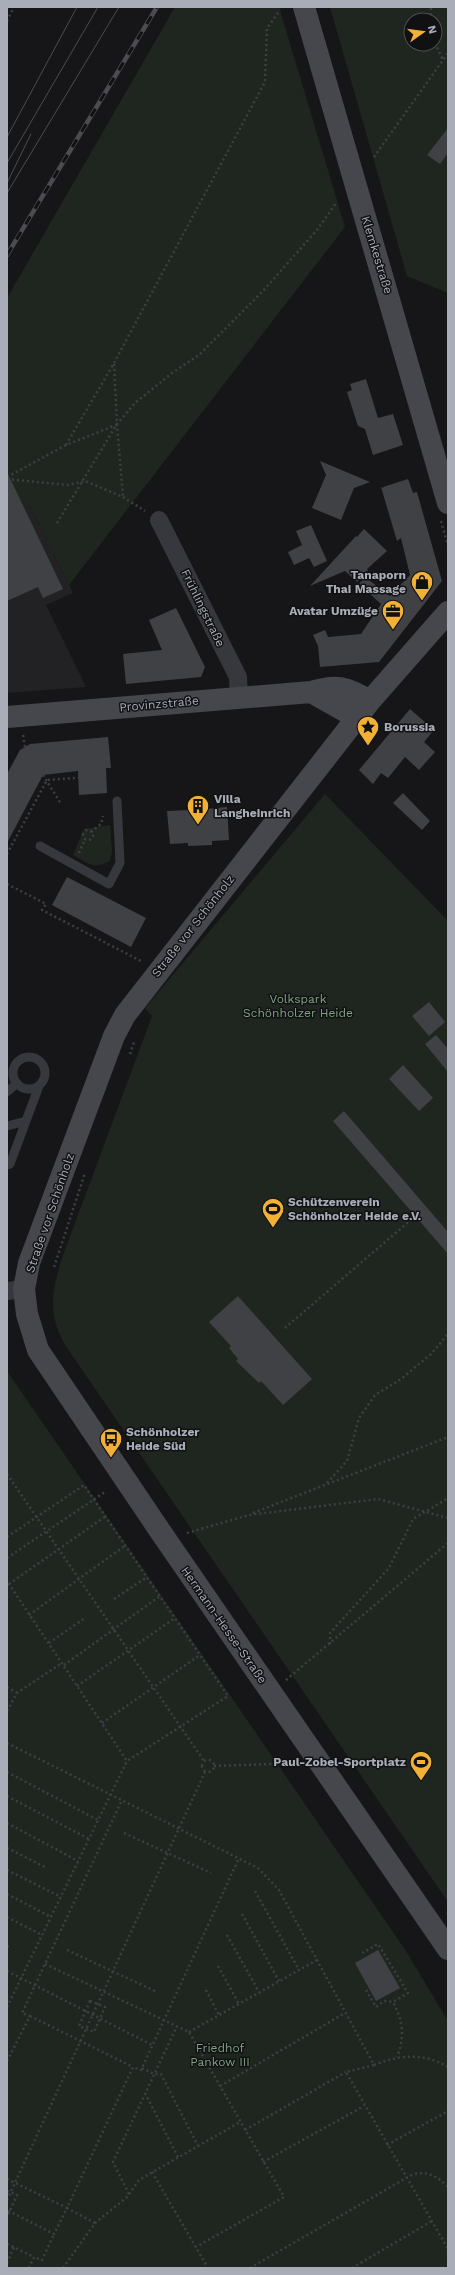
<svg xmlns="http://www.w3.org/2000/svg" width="455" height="2275" viewBox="0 0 455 2275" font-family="'Work Sans',sans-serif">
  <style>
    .built { fill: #222225 }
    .green { fill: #1e261f; fill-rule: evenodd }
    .building { fill: #404145 }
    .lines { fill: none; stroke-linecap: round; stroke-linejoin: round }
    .path { stroke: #3d3f44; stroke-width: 2.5; stroke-dasharray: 2 3; stroke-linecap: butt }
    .lane { stroke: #37383d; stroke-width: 9 }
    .street { stroke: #37383d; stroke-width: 18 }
    .secondary { stroke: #45474d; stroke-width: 22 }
    .tram { stroke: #4a4c52; stroke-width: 1 }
    .rail-casing { stroke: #4a4c52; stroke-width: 4.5 }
    .rail { stroke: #111113; stroke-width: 3; stroke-dasharray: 9; stroke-linecap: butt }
    .labels { text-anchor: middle; stroke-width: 3; stroke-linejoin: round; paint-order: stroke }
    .street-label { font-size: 12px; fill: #a8adb8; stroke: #111113 }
    .poi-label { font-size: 12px; font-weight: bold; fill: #a8adb8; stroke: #111113; text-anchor: start }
    .park-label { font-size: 12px; fill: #7fa381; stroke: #111113 }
  </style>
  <rect width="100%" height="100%" fill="#161618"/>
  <path class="built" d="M 7,487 L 25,509 L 31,507 L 73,593 L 46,605 L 86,687 L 7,693 Z"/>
  <path class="green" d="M 175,7 L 279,7 L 345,227 L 69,585 L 31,507 L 25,509 L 7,487 L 7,298 Z
    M 330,7 L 448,7 L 448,293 L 407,276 ZM 411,20 L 435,20 L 435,44 L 411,44 Z
    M 325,794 L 448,921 L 448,1902 L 65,1345 C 47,1312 52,1292 62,1258 L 152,1016 L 145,1008 Z
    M 110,825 L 112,852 L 110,860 C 96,871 87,863 73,855 L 84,829 Z
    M 7,1371 L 406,1951 L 448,2021 L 448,2268 L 7,2268 Z"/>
  <path class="building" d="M 448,128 L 448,153 L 440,164 L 427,155 Z
    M 366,379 L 378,418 L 393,414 L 403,445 L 373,455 L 365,429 L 358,426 L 347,392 L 352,390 L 350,384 Z
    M 320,461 L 370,482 L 354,488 L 341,520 L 312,508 L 326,475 Z
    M 7,472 L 63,589 L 43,598 L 38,587 L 7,601 Z
    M 408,479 L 413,493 L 417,492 L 442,581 L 379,662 L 320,667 L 318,646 L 313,635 L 325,630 L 328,637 L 361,634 L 381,604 L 359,584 L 365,577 L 390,596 L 410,575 L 401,538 L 397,541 L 381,487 L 384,488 L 383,487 Z
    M 311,525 L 327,561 L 314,567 L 309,558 L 294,565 L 288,552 L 302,545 L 296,531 Z
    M 364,529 L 387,551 L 367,569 L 368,570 L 357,582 L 345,571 L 310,586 L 356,536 L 357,537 Z
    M 176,608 L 205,667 L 201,677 L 126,684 L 123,654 L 162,650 L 149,620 Z
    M 410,709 L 434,730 L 424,742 L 435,752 L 419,770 L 405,757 L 388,778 L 381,773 L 373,784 L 359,770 Z
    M 108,737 L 111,768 L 106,768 L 107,793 L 79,795 L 78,771 L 43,775 L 7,843 L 7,774 L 20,750 L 30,744 Z
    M 403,793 L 430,821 L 422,830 L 393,803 Z
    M 205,803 L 206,809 L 227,807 L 229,840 L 212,841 L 212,845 L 188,846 L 188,843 L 170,844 L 167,811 L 190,810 L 189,804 Z
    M 67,877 L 146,918 L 131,947 L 52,905 Z
    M 429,1002 L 445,1022 L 429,1036 L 412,1016 Z
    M 436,1035 L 448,1049 L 448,1072 L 425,1044 Z
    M 403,1065 L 433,1098 L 419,1111 L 389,1079 Z
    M 344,1111 L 448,1232 L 448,1254 L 333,1121 Z
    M 238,1296 L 312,1379 L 283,1405 L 261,1381 L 259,1383 L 236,1361 L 238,1359 L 229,1348 L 231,1346 L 209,1322 Z
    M 378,1950 L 400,1988 L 376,2001 L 355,1963 Z"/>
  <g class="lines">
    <path class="path" d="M 430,20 L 431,7
      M 7,21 L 14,7
      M 435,43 L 443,60
      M 374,157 L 448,53
      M 114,364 L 117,424 L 123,497
      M 66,445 L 114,363 L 265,82 L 267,28 L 280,10
      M 7,477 L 66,445 L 116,425
      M 7,479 L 68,485 L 85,481 L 123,497 L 145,511
      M 441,521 L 448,546
      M 57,523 L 117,424 L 135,403 L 172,373 L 199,355 L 262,292 L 317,230 L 337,202
      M 23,735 L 25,747
      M 43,775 L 61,804
      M83 835a5 5 0 1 1 10 0a5 5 0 1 1-10 0Z
      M 91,832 L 101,824 L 103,816
      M 79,853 L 85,839
      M 7,854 L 47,780 L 89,777
      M 7,884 L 46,904 L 42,910 L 141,961
      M 130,1054 L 134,1042
      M 54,1267 L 85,1173
      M 285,1328 L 420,1212
      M 7,1474 L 204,1761
      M 327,1483 L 347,1461 L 359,1418 L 375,1395 L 401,1379 L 431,1354 L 448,1334
      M 253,1513 L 448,1437
      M 187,1533 L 249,1515 L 378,1499 L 448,1518
      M 7,1537 L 84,1485 L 228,1696 L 127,1761 L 7,1581
      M 7,1558 L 105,1492
      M 9,1584 L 106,1516
      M 114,1599 L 147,1577
      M 29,1615 L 126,1545
      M 49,1643 L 85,1618
      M 330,1644 L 330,1633 L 389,1568 L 413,1519 L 445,1500 L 448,1496
      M 64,1665 L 160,1596
      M 286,1680 L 448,1543
      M 77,1686 L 175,1618
      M 7,1687 L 17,1693
      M 7,1711 L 17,1693 L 62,1663
      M 102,1723 L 200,1655
      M 7,1743 L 258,1868 L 279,1890 L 374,2065 L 346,2072 L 448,2249
      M202 1766a6 6 0 1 1 12 0a6 6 0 1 1-12 0Z
      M 214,1766 L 271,1764
      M 7,1772 L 98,1820
      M 7,1796 L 89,1839
      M 7,1823 L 78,1861
      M 124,1833 L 211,1873
      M 7,1848 L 47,1868
      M 7,1870 L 61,1897
      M 255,1891 L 299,1970
      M 7,1894 L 51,1917
      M 242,1914 L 279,1981
      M 7,1917 L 42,1935
      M 227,1935 L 259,1992
      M 7,1946 L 9,1947
      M 67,1950 L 157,1992
      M 362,1953 L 378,1944 L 408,1993 L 393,2002 C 403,2020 405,2037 397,2057
      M 45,1964 L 189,2032 L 284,2197 L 196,2247
      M 218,1966 L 239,2004
      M 7,1971 L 152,2045
      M 206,1990 L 219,2015
      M 366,1990 L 376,2007 L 384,2001 L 393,2002
      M 90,2001 L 105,2007 L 94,2032 L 79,2026 Z
      M 7,2007 L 127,1761
      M 30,2016 L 133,2067
      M 189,2032 L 317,1960
      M 7,2061 L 30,2016 L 22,2013 L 122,1800
      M 374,2065 C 399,2055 423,2052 448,2067
      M 142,2068 L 154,2074 L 161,2074 L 198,2146
      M 220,2086 L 345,2013
      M 145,2093 L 178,2157
      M 245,2130 L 346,2072
      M 387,2145 L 448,2111
      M 263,2162 L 364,2106
      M 152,2172 L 208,2268
      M 7,2179 L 67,2208 L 54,2234 L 7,2210
      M 7,2191 L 17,2195 L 7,2217
      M 129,2194 L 113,2162 L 177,2026
      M 7,2200 L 205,1772
      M 95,2223 L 67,2208 L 133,2067 L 141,2070 L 239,1858
      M 7,2244 L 34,2257
      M 7,2263 L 14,2247
      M 29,2268 L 34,2257 L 42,2260 L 54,2234
      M 63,2268 L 95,2223 L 127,2197 L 139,2180 L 240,2122
      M 250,2268 L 413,2174 C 428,2171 437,2176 448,2187
      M 352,2268 L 432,2221"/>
    <path class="lane" d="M 40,846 L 109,884 L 120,863 L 117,801
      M13 1073a16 16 0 1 1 32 0a16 16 0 1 1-32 0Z
      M 7,1092 L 17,1083
      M 7,1126 L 26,1121
      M 7,1165 L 10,1164 L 39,1086"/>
    <path class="street" d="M 159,520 L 238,677 L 239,698
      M 7,1291 L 24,1289"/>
    <path class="secondary" d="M 304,7 L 448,503
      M 448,612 L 370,701 L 125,1015 L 114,1036 L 29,1263 L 24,1289 L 27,1314 L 38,1350 L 158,1528 L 448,1949
      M 311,692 L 357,718
      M 7,717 L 311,692 C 337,684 347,687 370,701"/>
    <path class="tram" d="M 7,137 L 77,7
      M 7,163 L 98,7
      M 7,183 L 31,134
      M 7,193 L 119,7"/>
    <g class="rail-casing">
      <path id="rail" d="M 7,255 L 157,7"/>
    </g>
    <use href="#rail" class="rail"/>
  </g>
  <defs>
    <g id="shop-pin" transform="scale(1.15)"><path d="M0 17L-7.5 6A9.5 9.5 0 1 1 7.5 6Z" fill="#f2b134" stroke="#111113"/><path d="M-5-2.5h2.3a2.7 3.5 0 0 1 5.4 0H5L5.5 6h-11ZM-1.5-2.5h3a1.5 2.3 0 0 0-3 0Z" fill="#111"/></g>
    <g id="office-pin" transform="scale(1.15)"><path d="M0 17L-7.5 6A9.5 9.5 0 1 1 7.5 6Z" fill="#f2b134" stroke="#111113"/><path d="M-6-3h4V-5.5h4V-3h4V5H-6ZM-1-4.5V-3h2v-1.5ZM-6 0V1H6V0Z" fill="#111"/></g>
    <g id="sight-pin" transform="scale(1.15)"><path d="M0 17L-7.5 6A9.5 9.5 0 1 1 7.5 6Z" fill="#f2b134" stroke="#111113"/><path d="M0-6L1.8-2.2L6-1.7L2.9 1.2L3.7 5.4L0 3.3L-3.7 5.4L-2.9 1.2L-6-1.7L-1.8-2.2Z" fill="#111"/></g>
    <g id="building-pin" transform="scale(1.15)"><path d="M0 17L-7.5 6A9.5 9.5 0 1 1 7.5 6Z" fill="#f2b134" stroke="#111113"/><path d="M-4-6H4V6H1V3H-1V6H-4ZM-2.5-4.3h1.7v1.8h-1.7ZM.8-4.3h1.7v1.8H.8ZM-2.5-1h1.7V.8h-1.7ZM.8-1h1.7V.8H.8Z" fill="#111"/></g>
    <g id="stadium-pin" transform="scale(1.15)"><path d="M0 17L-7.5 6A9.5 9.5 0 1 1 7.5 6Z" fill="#f2b134" stroke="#111113"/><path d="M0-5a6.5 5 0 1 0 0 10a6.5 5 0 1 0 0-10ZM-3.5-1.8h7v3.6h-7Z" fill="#111"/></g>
    <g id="bus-pin" transform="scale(1.15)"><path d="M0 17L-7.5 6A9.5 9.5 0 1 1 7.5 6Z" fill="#f2b134" stroke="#111113"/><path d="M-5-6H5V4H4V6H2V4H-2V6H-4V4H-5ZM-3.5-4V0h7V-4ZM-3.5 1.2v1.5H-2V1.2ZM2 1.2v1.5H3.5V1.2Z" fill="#111"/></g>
  </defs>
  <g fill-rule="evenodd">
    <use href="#shop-pin" x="422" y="582"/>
    <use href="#office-pin" x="393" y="611"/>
    <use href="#sight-pin" x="368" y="727"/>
    <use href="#building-pin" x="198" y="806"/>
    <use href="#stadium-pin" x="273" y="1209"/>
    <use href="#bus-pin" x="111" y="1439"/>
    <use href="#stadium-pin" x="421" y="1762"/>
  </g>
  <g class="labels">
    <g class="street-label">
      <text transform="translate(377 255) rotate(73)" y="4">Klemkestraße</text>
      <text transform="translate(203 608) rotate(64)" y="4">Frühlingstraße</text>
      <text transform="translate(159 704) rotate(-5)" y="4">Provinzstraße</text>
      <text transform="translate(193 926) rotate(-52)" y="4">Straße vor Schönholz</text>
      <text transform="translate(50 1213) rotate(-71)" y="4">Straße vor Schönholz</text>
      <text transform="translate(224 1625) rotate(55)" y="4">Hermann-Hesse-Straße</text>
    </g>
    <g class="poi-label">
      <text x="406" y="579" text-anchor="end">Tanaporn<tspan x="406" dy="14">Thai Massage</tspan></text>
      <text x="378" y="615" text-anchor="end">Avatar Umzüge</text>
      <text x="384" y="731">Borussia</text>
      <text x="214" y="803">Villa<tspan x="214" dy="14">Langheinrich</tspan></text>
      <text x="288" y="1206">Schützenverein<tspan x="288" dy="14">Schönholzer Heide e.V.</tspan></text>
      <text x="126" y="1436">Schönholzer<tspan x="126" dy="14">Heide Süd</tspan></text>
      <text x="406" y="1766" text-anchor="end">Paul-Zobel-Sportplatz</text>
    </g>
    <g class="park-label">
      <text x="298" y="1003">Volkspark<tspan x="298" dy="14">Schönholzer Heide</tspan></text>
      <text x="220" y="2052">Friedhof<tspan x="220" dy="14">Pankow III</tspan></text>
    </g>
  </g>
  <rect width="455" height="2275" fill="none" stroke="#a8adb8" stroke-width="16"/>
  <g transform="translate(423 32) rotate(76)"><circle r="19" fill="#111113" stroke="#4d4f55"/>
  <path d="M0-3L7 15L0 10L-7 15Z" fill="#f2b134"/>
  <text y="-6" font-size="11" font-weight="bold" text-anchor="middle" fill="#a8adb8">N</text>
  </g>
</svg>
